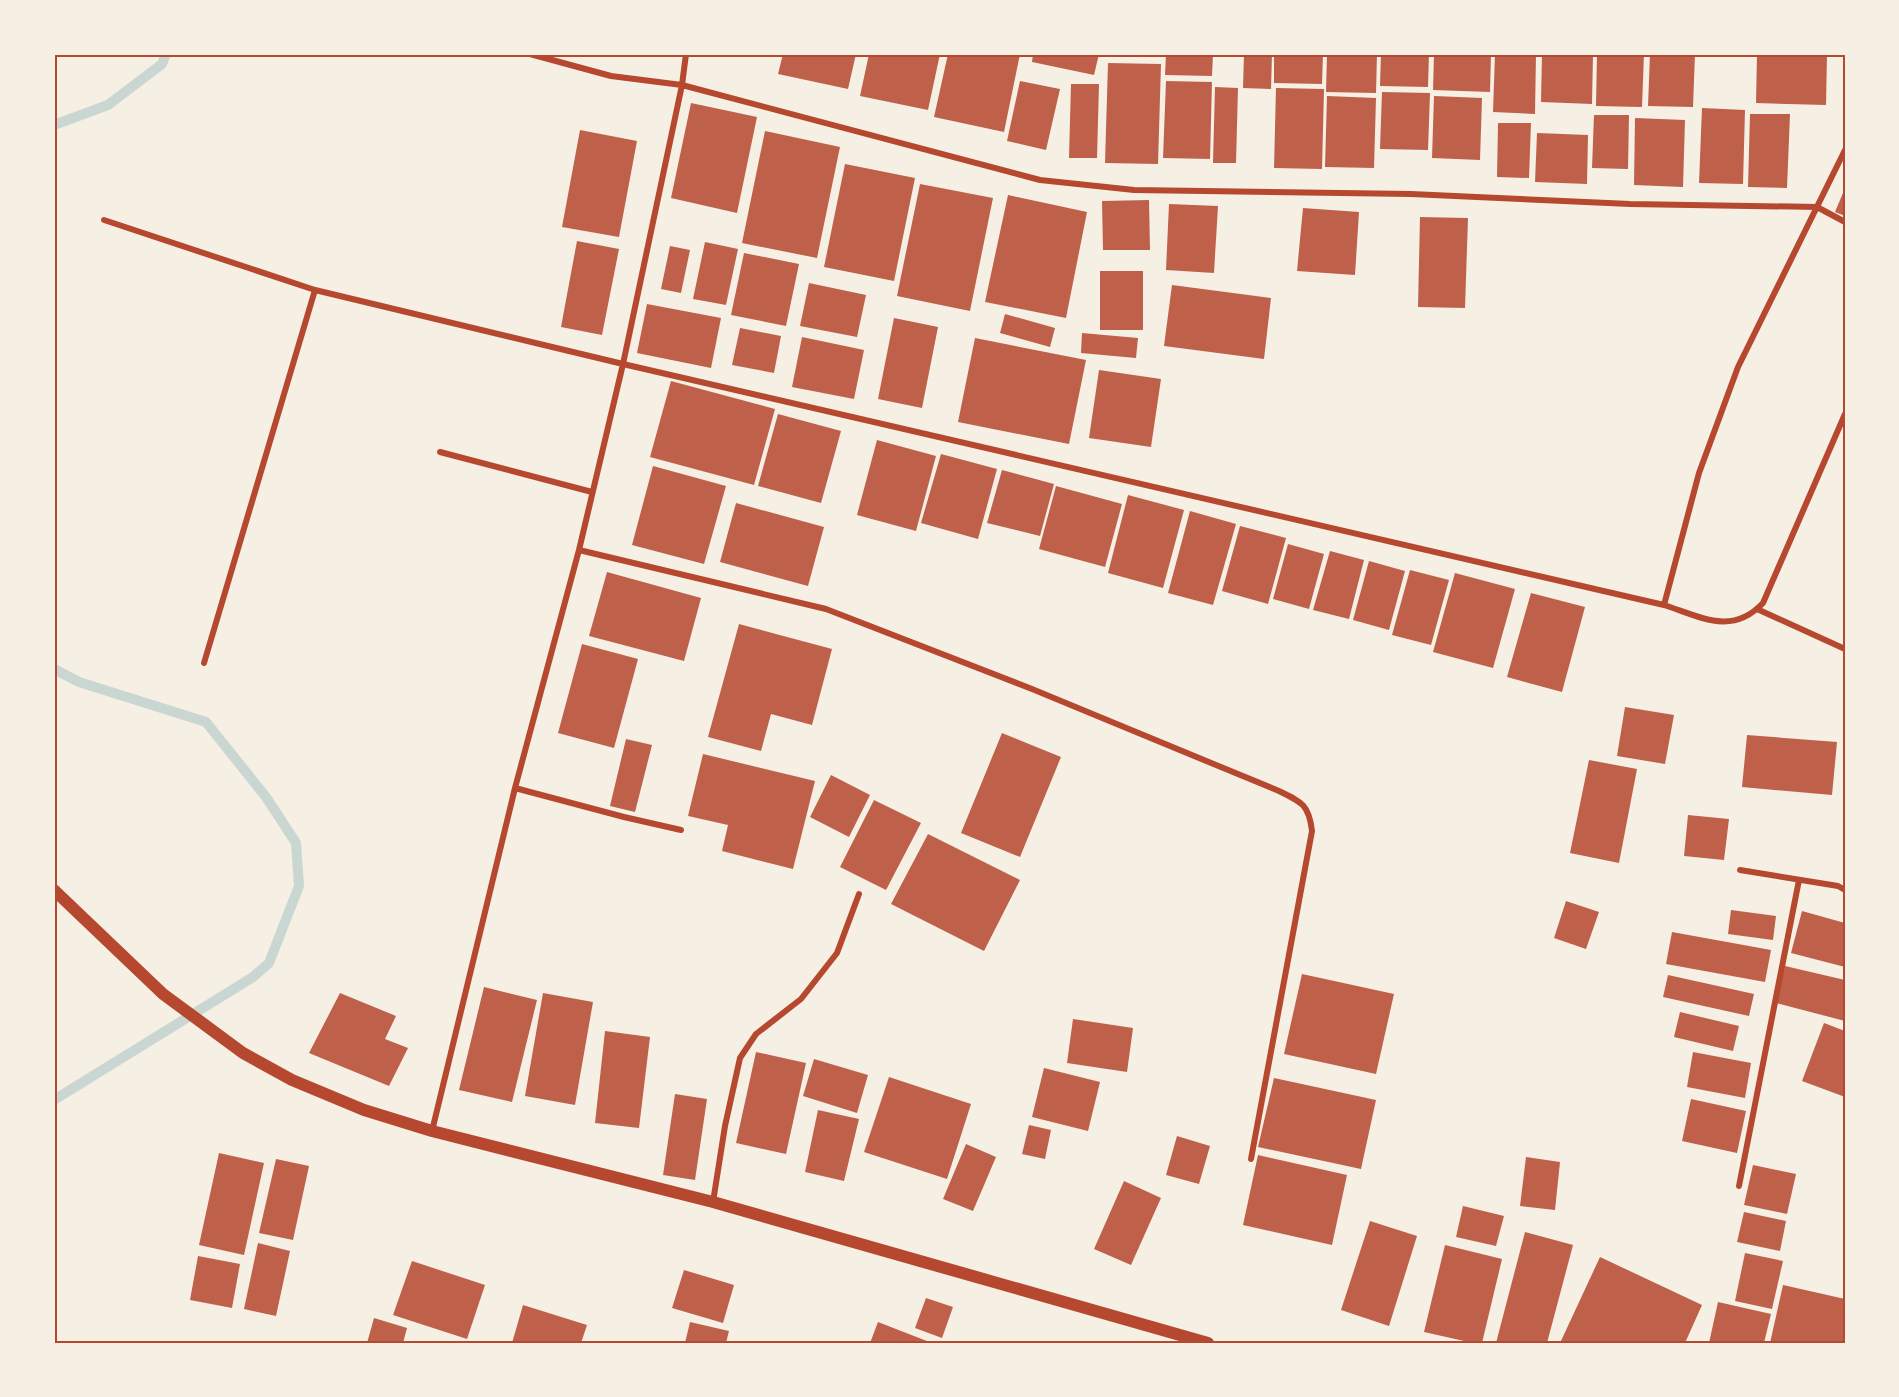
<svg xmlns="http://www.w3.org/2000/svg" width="1899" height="1397" viewBox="0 0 1899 1397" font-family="'PT Sans',sans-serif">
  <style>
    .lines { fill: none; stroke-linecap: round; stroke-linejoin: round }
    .stream { stroke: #c9d6d2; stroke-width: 10 }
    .building { fill: #bf614a }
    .minor { stroke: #b5482f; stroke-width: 6 }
    .secondary { stroke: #b5482f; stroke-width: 12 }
    .neatline { fill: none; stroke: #b5482f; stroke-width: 2 }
  </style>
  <rect width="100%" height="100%" fill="#f6efe4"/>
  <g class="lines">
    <path class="stream" d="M 54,125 L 108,105 L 162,64 L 166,54
      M 54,669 L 79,682 L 206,722 L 266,797 L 296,843 L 299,886 L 269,963 L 253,977 L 54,1100"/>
  </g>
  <path class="building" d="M 783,54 L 856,54 L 848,89 L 778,74 Z
    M 869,54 L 940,54 L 928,110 L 860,96 Z
    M 948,54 L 1020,54 L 1004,132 L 934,117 Z
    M 1033,54 L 1099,54 L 1094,75 L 1032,62 Z
    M 1166,54 L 1213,54 L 1212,76 L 1165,75 Z
    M 1244,54 L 1272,54 L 1271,89 L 1243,88 Z
    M 1274,54 L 1323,54 L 1322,84 L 1274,83 Z
    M 1327,54 L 1377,54 L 1376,93 L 1326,92 Z
    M 1381,54 L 1429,54 L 1428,87 L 1380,86 Z
    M 1434,54 L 1491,54 L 1490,92 L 1433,90 Z
    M 1495,54 L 1536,54 L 1535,114 L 1493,112 Z
    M 1542,54 L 1593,54 L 1592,104 L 1541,102 Z
    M 1597,54 L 1644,54 L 1642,107 L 1596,106 Z
    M 1650,54 L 1695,54 L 1693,107 L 1648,106 Z
    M 1757,54 L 1827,54 L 1826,105 L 1756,103 Z
    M 1108,63 L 1161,64 L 1158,164 L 1105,163 Z
    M 1020,81 L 1060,89 L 1046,150 L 1007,141 Z
    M 1166,81 L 1212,82 L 1210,159 L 1163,158 Z
    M 1071,84 L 1099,84 L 1097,158 L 1069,158 Z
    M 1215,87 L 1238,88 L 1236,163 L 1213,163 Z
    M 1276,88 L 1324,89 L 1322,169 L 1274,168 Z
    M 1382,92 L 1430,93 L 1428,150 L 1380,149 Z
    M 1327,96 L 1376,98 L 1374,168 L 1325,167 Z
    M 1434,96 L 1482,98 L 1480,160 L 1432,158 Z
    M 691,103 L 757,117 L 737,213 L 671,198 Z
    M 1702,108 L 1745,110 L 1743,184 L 1699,183 Z
    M 1750,114 L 1790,114 L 1787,188 L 1748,187 Z
    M 1594,115 L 1629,115 L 1628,169 L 1592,168 Z
    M 1635,118 L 1685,120 L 1683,187 L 1634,185 Z
    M 1498,123 L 1531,123 L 1529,178 L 1497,177 Z
    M 580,130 L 637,141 L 619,237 L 562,227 Z
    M 765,131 L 840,147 L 817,258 L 742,243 Z
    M 1537,133 L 1588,135 L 1587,184 L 1535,182 Z
    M 845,164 L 915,178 L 894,281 L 824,267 Z
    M 920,184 L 993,198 L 970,311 L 897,296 Z
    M 1845,188 L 1845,216 L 1835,212 Z
    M 1008,195 L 1087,212 L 1066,318 L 985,302 Z
    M 1149,200 L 1150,250 L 1103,250 L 1102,201 Z
    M 1169,204 L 1218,206 L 1214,273 L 1166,270 Z
    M 1303,208 L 1359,212 L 1355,275 L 1297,271 Z
    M 1420,217 L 1468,218 L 1465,308 L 1418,307 Z
    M 577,241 L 619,249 L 602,335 L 561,327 Z
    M 705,242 L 738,249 L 726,305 L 693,299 Z
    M 670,246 L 690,250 L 681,293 L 661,289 Z
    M 744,253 L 799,264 L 786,326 L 731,315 Z
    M 1100,271 L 1143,271 L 1143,330 L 1100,330 Z
    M 809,283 L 866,295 L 857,337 L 800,326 Z
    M 1172,285 L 1271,298 L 1264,359 L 1164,346 Z
    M 647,304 L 721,318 L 711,368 L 637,353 Z
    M 1005,314 L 1055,328 L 1050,347 L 1000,333 Z
    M 894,318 L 938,327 L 922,408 L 878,399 Z
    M 740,328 L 781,336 L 774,373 L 732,365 Z
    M 1082,333 L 1138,338 L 1136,358 L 1081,353 Z
    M 802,337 L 864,350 L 854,399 L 792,387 Z
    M 975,338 L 1086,360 L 1069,444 L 958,422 Z
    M 1099,370 L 1161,379 L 1151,447 L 1089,438 Z
    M 671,381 L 775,409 L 754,485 L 650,457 Z
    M 778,414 L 841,431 L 821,503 L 758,486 Z
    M 877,440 L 936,456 L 916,531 L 857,515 Z
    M 941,454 L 997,469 L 978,539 L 921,523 Z
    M 653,466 L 726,486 L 704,564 L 632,545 Z
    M 1002,470 L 1054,484 L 1040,536 L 987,523 Z
    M 1056,486 L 1122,504 L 1105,567 L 1039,549 Z
    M 1128,495 L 1184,510 L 1163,588 L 1108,573 Z
    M 736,503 L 824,527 L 808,586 L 720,562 Z
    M 1190,511 L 1236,524 L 1213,605 L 1168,593 Z
    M 1240,526 L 1286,538 L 1268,604 L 1222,591 Z
    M 1288,544 L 1324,554 L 1309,609 L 1273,599 Z
    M 1330,551 L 1364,560 L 1349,619 L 1313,610 Z
    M 1369,561 L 1405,571 L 1389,630 L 1353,620 Z
    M 1410,570 L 1449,580 L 1431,645 L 1392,635 Z
    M 607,572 L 701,598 L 684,661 L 589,636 Z
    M 1455,573 L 1515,589 L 1493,668 L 1433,652 Z
    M 1531,593 L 1585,607 L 1562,692 L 1507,677 Z
    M 739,624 L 832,649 L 812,725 L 771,714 L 761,751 L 708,737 Z
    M 582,644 L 638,659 L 614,748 L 558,733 Z
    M 1625,707 L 1674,715 L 1665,764 L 1617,756 Z
    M 1002,733 L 1061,757 L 1020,857 L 961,833 Z
    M 1747,735 L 1837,742 L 1832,795 L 1742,787 Z
    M 626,739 L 652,745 L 635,812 L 610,806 Z
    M 703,754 L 815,781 L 793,869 L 722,851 L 728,825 L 688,816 Z
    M 1589,760 L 1637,769 L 1619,863 L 1570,853 Z
    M 831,775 L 870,795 L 849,837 L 810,817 Z
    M 874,800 L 921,823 L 886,890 L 840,867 Z
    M 1688,815 L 1729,819 L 1724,860 L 1684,856 Z
    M 928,834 L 1020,880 L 984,951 L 891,904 Z
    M 1566,901 L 1599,912 L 1586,949 L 1554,938 Z
    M 1731,910 L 1776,916 L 1773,940 L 1728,934 Z
    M 1802,911 L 1845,923 L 1845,967 L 1791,953 Z
    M 1672,932 L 1771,950 L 1765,982 L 1666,964 Z
    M 1785,966 L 1845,980 L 1845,1021 L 1776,1003 Z
    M 1302,974 L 1394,994 L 1376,1074 L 1284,1054 Z
    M 1668,975 L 1754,994 L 1749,1016 L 1663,997 Z
    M 484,987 L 537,1000 L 512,1102 L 459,1090 Z
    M 340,993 L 396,1016 L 385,1039 L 408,1048 L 389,1086 L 309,1053 Z
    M 543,993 L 593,1002 L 575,1105 L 525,1096 Z
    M 1680,1012 L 1739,1026 L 1733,1051 L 1674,1037 Z
    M 1073,1019 L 1133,1028 L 1127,1072 L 1067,1063 Z
    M 1824,1023 L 1845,1031 L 1845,1097 L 1802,1081 Z
    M 605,1031 L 650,1037 L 639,1128 L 595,1123 Z
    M 756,1052 L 806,1063 L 786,1154 L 736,1143 Z
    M 1693,1052 L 1751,1063 L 1745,1098 L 1687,1087 Z
    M 814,1059 L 868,1075 L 857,1113 L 803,1096 Z
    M 1044,1068 L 1100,1082 L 1088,1131 L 1032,1117 Z
    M 889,1077 L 971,1104 L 947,1179 L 864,1152 Z
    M 1274,1078 L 1376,1100 L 1361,1169 L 1258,1147 Z
    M 675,1094 L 707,1099 L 695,1180 L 663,1175 Z
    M 1691,1099 L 1746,1111 L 1737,1153 L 1682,1141 Z
    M 818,1110 L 859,1119 L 844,1181 L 805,1172 Z
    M 1029,1125 L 1051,1130 L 1045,1159 L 1022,1154 Z
    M 1177,1136 L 1210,1146 L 1199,1184 L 1166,1175 Z
    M 966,1144 L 996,1157 L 973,1211 L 943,1199 Z
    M 219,1153 L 264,1163 L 244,1255 L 199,1245 Z
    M 1258,1155 L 1347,1175 L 1332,1245 L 1243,1225 Z
    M 1526,1157 L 1560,1162 L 1555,1210 L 1520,1206 Z
    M 276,1159 L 309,1166 L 293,1240 L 259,1233 Z
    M 1753,1165 L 1796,1174 L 1787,1214 L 1744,1205 Z
    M 1124,1181 L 1161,1198 L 1131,1265 L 1094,1249 Z
    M 1463,1206 L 1504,1216 L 1496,1246 L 1456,1237 Z
    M 1744,1212 L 1786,1221 L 1780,1251 L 1737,1242 Z
    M 1370,1221 L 1417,1236 L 1389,1326 L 1341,1310 Z
    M 1525,1232 L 1573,1245 L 1547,1343 L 1496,1343 Z
    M 258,1243 L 290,1251 L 276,1316 L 244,1309 Z
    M 1445,1245 L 1502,1259 L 1482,1343 L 1473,1343 L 1424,1332 Z
    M 1745,1253 L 1783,1261 L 1772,1309 L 1735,1301 Z
    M 198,1256 L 240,1264 L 232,1308 L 190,1300 Z
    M 1600,1257 L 1702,1305 L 1685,1343 L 1560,1343 Z
    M 412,1261 L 485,1285 L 467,1339 L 393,1315 Z
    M 684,1270 L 734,1285 L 723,1323 L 672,1308 Z
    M 1783,1285 L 1845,1299 L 1845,1343 L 1770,1343 Z
    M 926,1298 L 953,1307 L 942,1338 L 915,1328 Z
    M 1718,1302 L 1771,1314 L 1764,1343 L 1709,1343 Z
    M 523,1305 L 587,1325 L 581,1343 L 512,1343 Z
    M 374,1318 L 407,1328 L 403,1343 L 367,1343 Z
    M 690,1322 L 729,1331 L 726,1343 L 685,1343 Z
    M 878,1322 L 932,1343 L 870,1343 Z"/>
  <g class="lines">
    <path class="minor" d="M 530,54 L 611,76 L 682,85 L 1040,180 L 1134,190 L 1411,194 L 1630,204 L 1817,207 L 1845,222
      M 104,220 L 315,290 L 623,364 L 1664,605 L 1699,473 L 1738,367 L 1845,150
      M 440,452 L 592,492
      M 579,550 L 826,609 L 1032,689 L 1279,791 C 1302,802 1309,805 1312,831 L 1251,1159
      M 1664,605 C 1701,617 1732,636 1763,603 L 1845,414
      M 1757,609 L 1845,649
      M 204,663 L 315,290
      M 515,788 L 624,817 L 681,830
      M 1740,870 L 1838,886 L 1845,890
      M 432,1131 L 515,788 L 579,550 L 623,364 L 682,85 L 686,54
      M 1739,1186 L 1799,880
      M 713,1202 L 725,1126 L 740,1058 L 756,1034 L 801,999 L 837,953 L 859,894"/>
    <path class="secondary" d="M 54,890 L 163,994 L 243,1053 L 292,1080 L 364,1110 L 432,1131 L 713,1202 L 1208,1343"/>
  </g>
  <rect width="1899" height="1397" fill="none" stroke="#f6efe4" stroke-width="111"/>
  <rect x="56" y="56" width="1788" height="1286" class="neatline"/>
</svg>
